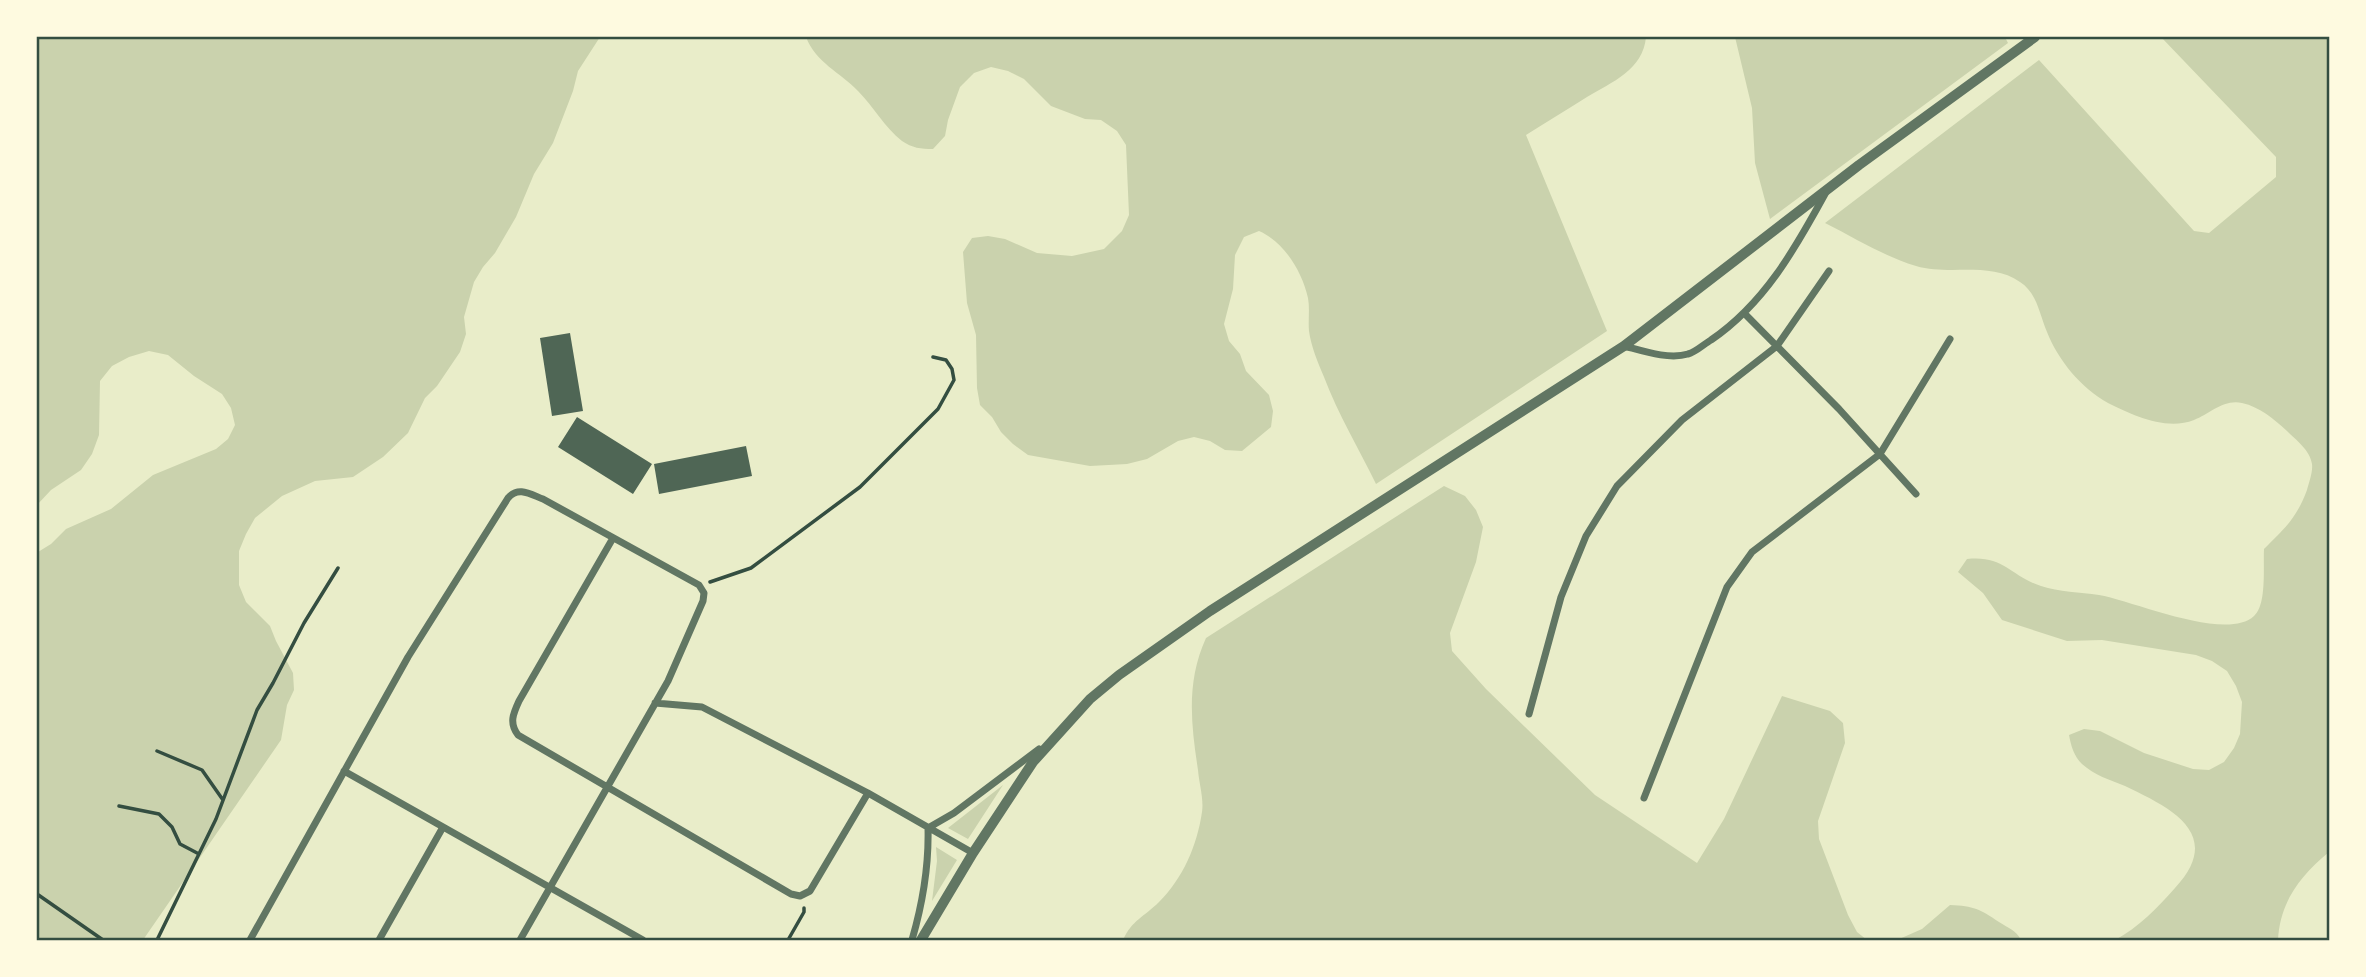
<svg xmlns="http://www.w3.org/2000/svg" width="2366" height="977" viewBox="0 0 2366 977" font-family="'Noto Sans',sans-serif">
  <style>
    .green { fill: #cad2ad }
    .building { fill: #4f6655 }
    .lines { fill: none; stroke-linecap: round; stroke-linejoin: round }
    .path { stroke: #344e41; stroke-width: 3.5 }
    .minor { stroke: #617663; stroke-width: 7 }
    .tertiary { stroke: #617663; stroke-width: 10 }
    .neatline { fill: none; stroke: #344e41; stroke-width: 2.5 }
  </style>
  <rect width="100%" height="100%" fill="#e9edc9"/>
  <path class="green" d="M 37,37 L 600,37 L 578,71 L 573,91 L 553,143 L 534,174 L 516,217 L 495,253 L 483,267 L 474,282 L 464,317 L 466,334 L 460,352 L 437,386 L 425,398 L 408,433 L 383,457 L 353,477 L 315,481 L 282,496 L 255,518 L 246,534 L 239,551 L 239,585 L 246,602 L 270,626 L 276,641 L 293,673 L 294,690 L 287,705 L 281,740 L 143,940 L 37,940 L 37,550 L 38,552 L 51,544 L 66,529 L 111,509 L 153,475 L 216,449 L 228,439 L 235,425 L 231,408 L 222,394 L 194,376 L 168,355 L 149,351 L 129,357 L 112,366 L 100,381 L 99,435 L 92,454 L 81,470 L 51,490 L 37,505 Z
    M 806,37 L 1646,37 C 1643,70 1612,82 1587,97 C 1567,110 1546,122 1526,135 L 1607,331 L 1376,484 C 1359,449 1338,414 1324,377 C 1318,363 1311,346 1309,331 C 1308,320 1310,309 1308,298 C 1302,271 1284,242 1259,231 L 1244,237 L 1235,255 L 1233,289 L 1224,324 L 1229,341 L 1240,354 L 1246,371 L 1269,395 L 1273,411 L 1271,427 L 1242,451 L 1225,450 L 1210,441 L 1194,437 L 1178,441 L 1147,459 L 1127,464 L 1090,466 L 1028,455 L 1013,444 L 1001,432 L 992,417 L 980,405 L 977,388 L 976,335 L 967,303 L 963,252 L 972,238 L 988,236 L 1005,239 L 1037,253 L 1072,256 L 1104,249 L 1122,231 L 1129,215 L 1126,145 L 1117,131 L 1101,120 L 1085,119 L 1051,106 L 1024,79 L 1008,71 L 991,67 L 974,73 L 960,87 L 948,120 L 945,136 L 933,149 C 921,149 912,148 902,141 C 885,128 873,106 858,91 C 840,72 816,63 806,37 Z
    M 1735,37 L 2005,37 L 2008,43 L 1770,219 L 1755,163 L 1752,108 Z
    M 2161,37 L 2329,37 L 2329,852 C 2300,876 2280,902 2278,940 L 2115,940 C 2138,928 2158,907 2175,888 C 2225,834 2171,808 2125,786 C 2110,780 2094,775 2082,764 C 2074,756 2071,746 2069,735 L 2084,729 L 2100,731 L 2144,753 L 2193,769 L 2209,770 L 2224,762 L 2234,748 L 2240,734 L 2242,702 L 2236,686 L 2227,671 L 2212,661 L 2196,655 L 2102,640 L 2067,641 L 2002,620 L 1983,593 L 1958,572 L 1967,559 C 2004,555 2010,576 2041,586 C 2059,592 2080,592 2099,595 C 2134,601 2226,642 2254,616 C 2267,605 2263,566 2264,549 C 2285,528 2296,519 2307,490 C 2309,482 2313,472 2312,464 C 2310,450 2296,440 2287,431 C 2274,419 2260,407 2242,403 C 2223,399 2210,414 2194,420 C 2166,431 2132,415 2108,403 C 2081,388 2058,360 2047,332 C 2039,313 2037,293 2020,282 C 1990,261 1949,276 1916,266 C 1883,256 1855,238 1825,223 L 2039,60 L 2194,231 L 2209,233 L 2276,177 L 2276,157 Z
    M 1444,486 L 1465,496 L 1476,510 L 1483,527 L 1476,562 L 1450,633 L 1452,651 L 1486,689 L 1595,795 L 1697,863 L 1724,819 L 1782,696 L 1830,711 L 1843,723 L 1845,743 L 1818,821 L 1819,839 L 1848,915 L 1857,932 L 1867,940 L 1123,940 C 1132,920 1144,917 1159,902 C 1183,878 1197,846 1202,812 C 1204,799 1199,783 1198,770 C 1191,724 1186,682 1206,638 Z
    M 1003,785 L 968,839 L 948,828 Z
    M 936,847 L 957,860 L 932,901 L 937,861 Z
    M 1950,905 C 1974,906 1980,909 1999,922 C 2008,928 2016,930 2021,940 L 1897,940 L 1922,929 Z"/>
  <path class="building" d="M 570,333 L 583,411 L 552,416 L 540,338 Z
    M 577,417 L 652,464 L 633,494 L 558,447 Z
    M 746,446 L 752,476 L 659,494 L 654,464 Z"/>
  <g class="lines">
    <path class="path" d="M 710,582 L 751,568 L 860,487 L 938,409 L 954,380 L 952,369 L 946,360 L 933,357
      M 157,751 L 202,770 L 223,800
      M 119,806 L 159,814 L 172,827 L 180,844 L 199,854
      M 37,894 L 103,940
      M 157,940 L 216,819 L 257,710 L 273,683 L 304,623 L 338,568
      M 788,940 L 804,912 L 804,908"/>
    <path class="minor" d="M 1745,314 L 1839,409 L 1916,494
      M 1624,346 C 1643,351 1669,360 1688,354 C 1696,352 1704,344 1711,340 C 1764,304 1795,249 1825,194
      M 613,538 L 519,701 C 513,714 509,723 518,735 L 791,894 L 800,896 L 810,891 L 868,793
      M 655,703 L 702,707 L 868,793 L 973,853
      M 1529,714 L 1561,597 L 1586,536 L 1617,486 L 1682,420 L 1777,346 L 1829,271
      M 344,771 L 643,940
      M 1644,798 L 1727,587 L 1752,552 L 1880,454 L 1950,339
      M 250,940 L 408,657 L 508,498 C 518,486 530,494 543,499 L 699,585 L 704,593 L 703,601 L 668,681 L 520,940
      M 379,940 L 443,827
      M 912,940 C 923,902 929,867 928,828 L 954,813 L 1039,749"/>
    <path class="tertiary" d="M 921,940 L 973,853 L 1033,762 L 1090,699 L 1119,675 L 1210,611 L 1624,346 L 1859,165 L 2035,37"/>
  </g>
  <rect width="2366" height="977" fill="none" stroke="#fefae0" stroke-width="77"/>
  <rect x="38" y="38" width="2290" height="901" class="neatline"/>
</svg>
